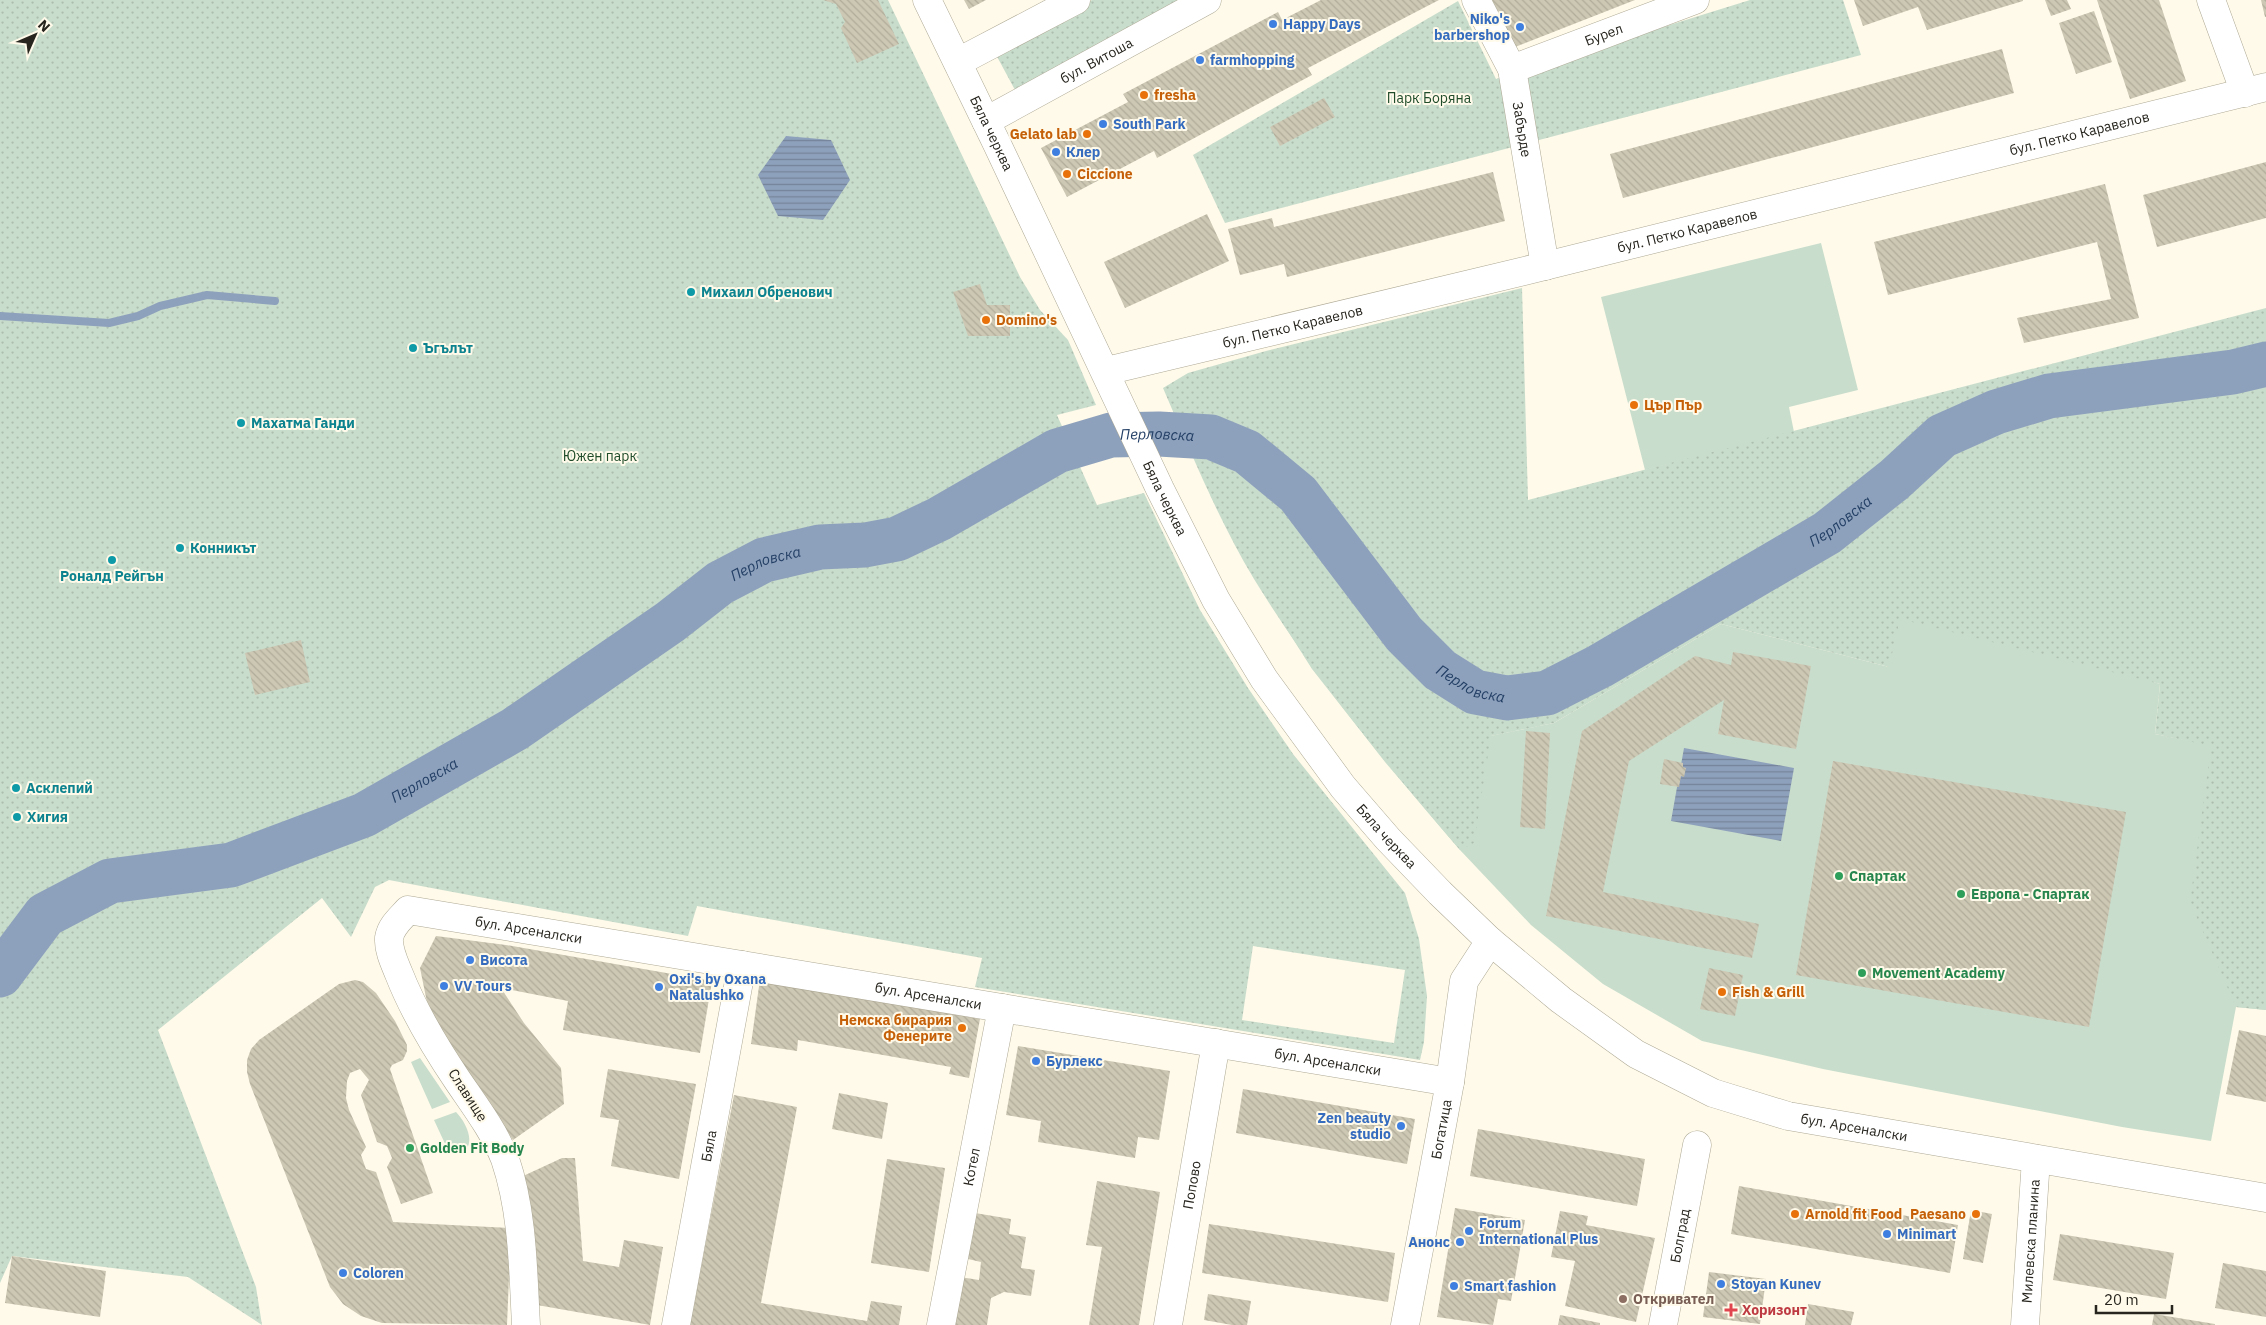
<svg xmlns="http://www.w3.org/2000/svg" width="2266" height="1325" viewBox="0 0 2266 1325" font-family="'IBM Plex Sans',sans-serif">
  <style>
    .green { fill: #c9ddcc }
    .park { fill: url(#park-dots); fill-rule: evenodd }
    .water { fill: url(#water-rules) }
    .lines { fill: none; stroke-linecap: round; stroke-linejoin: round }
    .stream { stroke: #8ea1bc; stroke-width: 8 }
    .river { stroke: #8ea1bc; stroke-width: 45 }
    .building { fill: url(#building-back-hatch) }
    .minor-casing { stroke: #aea995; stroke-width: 29 }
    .minor { stroke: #fff; stroke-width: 28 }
    .shop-dot { fill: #3f7fe0; stroke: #fffaea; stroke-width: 2 }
    .food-dot { fill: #e8710a; stroke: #fffaea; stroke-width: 2 }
    .culture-dot { fill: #0f9aa8; stroke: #fffaea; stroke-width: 2 }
    .leisure-dot { fill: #2e9e5b; stroke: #fffaea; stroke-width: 2 }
    .education-dot { fill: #8d6e63; stroke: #fffaea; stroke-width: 2 }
    .health-dot { fill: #e0444e; stroke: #fffaea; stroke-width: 2 }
    .labels { text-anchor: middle; stroke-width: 4; stroke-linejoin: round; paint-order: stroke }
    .shop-label { font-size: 14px; font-weight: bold; fill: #366cbe; stroke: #fffaea; text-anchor: start }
    .street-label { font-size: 14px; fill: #27251e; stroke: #fffaea }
    .food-label { font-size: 14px; font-weight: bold; fill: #c56008; stroke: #fffaea; text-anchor: start }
    .park-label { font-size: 14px; fill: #204c2a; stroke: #fffaea }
    .culture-label { font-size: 14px; font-weight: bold; fill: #0d838f; stroke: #fffaea; text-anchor: start }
    .leisure-label { font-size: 14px; font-weight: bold; fill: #27864d; stroke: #fffaea; text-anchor: start }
    .education-label { font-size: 14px; font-weight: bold; fill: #785e54; stroke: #fffaea; text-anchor: start }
    .health-label { font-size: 14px; font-weight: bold; fill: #be3a42; stroke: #fffaea; text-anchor: start }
    .water-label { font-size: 15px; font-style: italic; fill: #244066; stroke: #fffaea }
  </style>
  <defs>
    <pattern id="park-dots" width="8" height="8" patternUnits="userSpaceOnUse" patternTransform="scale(1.25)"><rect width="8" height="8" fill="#c9ddcc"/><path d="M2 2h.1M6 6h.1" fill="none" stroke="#adbeaf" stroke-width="1.8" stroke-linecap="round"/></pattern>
    <pattern id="water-rules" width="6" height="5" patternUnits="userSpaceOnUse" patternTransform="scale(1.25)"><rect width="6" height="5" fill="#8ea1bc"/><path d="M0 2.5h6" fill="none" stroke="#748398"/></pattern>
    <pattern id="building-back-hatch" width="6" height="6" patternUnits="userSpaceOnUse" patternTransform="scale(1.25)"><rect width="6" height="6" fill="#cdc8b4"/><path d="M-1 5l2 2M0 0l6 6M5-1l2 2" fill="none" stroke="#b0ac9a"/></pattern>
  </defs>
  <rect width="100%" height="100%" fill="#fffaea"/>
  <path class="green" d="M 1821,243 L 1858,390 L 1789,407 L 1794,432 L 1645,470 L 1601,297 Z
    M 1210,495 L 1260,533 L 1490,736 L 1554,723 L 1721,624 L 1889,667 L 1848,590 L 2160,684 L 2155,734 L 2211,745 L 2209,657 L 2266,1010 L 2236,1007 L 2211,1141 L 2122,1127 L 1823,1069 L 1702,1041 L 1603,984 L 1531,925 L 1460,850 L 1385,762 L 1312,669 L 1254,578 Z
    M 420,1058 L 450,1102 L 432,1109 L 411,1062 Z
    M 456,1112 C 467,1123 479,1149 457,1154 L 447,1148 L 434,1120 Z"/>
  <path class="park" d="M 0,0 L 888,0 L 1020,277 L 1040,310 L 1068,340 L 1096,405 L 1057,415 L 1097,505 L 1144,493 L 1200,610 L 1248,688 L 1293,754 L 1405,893 L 1419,939 L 1427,996 L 1424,1042 L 1420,1060 L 975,987 L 982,958 L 697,906 L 688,936 L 389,880 L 375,887 L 351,937 L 322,898 L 158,1030 L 256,1287 L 262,1325 L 188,1277 L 12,1256 L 0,1283 ZM 1253,946 L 1405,970 L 1394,1043 L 1242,1020 Z
    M 1092,0 L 1184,0 L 1015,90 L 994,51 Z
    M 1750,0 L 1843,0 L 1861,55 L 1225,223 L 1193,155 L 1458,1 L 1496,79 Z
    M 1522,288 L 1528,500 L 2266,308 L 2266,1010 L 2236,1007 L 2190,902 L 2211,746 L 2155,734 L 2160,684 L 1900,619 L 1889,667 L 1721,624 L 1554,723 L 1491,736 L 1474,843 L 1460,850 C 1386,764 1314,677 1254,579 C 1218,519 1191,453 1163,388 L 1188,373 L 1266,351 Z"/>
  <path class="water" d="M 786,136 L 831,140 L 850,180 L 823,220 L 778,216 L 758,175 Z
    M 1684,748 L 1794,768 L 1781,841 L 1671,821 Z"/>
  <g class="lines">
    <path class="stream" d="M 0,316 L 109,323 L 138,316 L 160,306 L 207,295 L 275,301"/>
    <path class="river" id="s1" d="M 0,975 L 45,915 L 110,881 L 231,865 L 364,815 L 515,729 L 670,622 L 720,583 L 764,560 L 820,547 L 865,545 L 897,539 L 939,519 L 1057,451 L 1111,435 L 1159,434 L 1211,437 L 1247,452 L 1298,494 L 1404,634 L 1440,670 L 1475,692 L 1507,698 L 1547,693 L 1600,666 L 1827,533 L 1894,480 L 1942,436 L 1996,412 L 2049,396 L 2233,372 L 2266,364"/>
  </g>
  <path class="building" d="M 823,0 L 878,0 L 899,44 L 857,63 L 841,28 L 845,22 L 836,4 Z
    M 964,0 L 986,0 L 969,9 Z
    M 1321,0 L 1439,0 L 1308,68 L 1312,75 L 1157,158 L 1154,151 L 1067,197 L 1041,148 L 1128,102 L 1123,94 L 1261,21 L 1278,12 L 1282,20 Z
    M 1492,0 L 1635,0 L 1515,47 Z
    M 1854,0 L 2023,0 L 2023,1 L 1927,30 L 1918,7 L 1863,26 Z
    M 2045,0 L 2067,0 L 2071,9 L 2051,16 Z
    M 2097,0 L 2159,0 L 2186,81 L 2130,99 Z
    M 2261,0 L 2266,0 L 2266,17 L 2265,17 Z
    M 2094,11 L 2112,62 L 2076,74 L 2059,23 Z
    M 2002,49 L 2014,93 L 1623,198 L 1610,154 Z
    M 1324,98 L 1335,117 L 1280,146 L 1270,127 Z
    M 2266,162 L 2266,218 L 2157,247 L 2143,195 Z
    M 1493,172 L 1505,221 L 1287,277 L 1284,264 L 1240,275 L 1228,229 L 1272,218 L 1274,227 Z
    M 2105,184 L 2139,318 L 2024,343 L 2017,318 L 2111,299 L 2097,242 L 1888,295 L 1874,242 Z
    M 1207,214 L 1229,261 L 1125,308 L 1104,262 Z
    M 980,284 L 987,305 L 1010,305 L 1010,336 L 968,336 L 953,292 Z
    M 301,640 L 310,682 L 255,695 L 245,653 Z
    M 1733,652 L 1811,666 L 1796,749 L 1718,734 L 1724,700 L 1629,761 L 1603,892 L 1759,924 L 1752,958 L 1546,916 L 1582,731 L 1695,656 L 1731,665 Z
    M 1526,731 L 1550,733 L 1545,829 L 1520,827 Z
    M 1664,759 L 1683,763 L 1683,767 L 1686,768 L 1684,777 L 1681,776 L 1679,787 L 1660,784 Z
    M 1833,761 L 2126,812 L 2089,1027 L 1796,975 Z
    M 436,936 L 506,945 L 712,981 L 700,1053 L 563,1030 L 568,1001 L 501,988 L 524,1023 L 561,1068 L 564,1104 L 513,1140 L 429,1012 L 420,968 Z
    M 1709,968 L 1743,975 L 1735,1016 L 1700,1009 Z
    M 760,979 L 980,1019 L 969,1078 L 949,1074 L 951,1067 L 798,1040 L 797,1051 L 751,1044 Z
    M 355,980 L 363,982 L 376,993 L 395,1021 L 407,1045 L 407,1051 L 403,1060 L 392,1065 L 390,1069 L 433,1193 L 401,1204 L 387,1167 L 392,1158 L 387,1146 L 377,1142 L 361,1095 L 369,1080 L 360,1069 L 350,1073 L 347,1081 L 346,1098 L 349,1110 L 366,1147 L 361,1155 L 366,1169 L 376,1172 L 393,1222 L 511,1228 L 507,1325 L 382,1323 L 361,1316 L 343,1304 L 330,1287 L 250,1084 L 247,1072 L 247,1060 L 251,1049 L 259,1040 L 339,984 Z
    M 2239,1030 L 2266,1036 L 2266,1102 L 2226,1094 Z
    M 1018,1046 L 1170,1071 L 1159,1140 L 1138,1137 L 1135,1158 L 1038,1142 L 1041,1121 L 1006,1115 Z
    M 608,1069 L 696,1084 L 679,1179 L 611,1166 L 619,1120 L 600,1117 Z
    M 1243,1089 L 1415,1119 L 1407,1164 L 1236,1133 Z
    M 839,1093 L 888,1103 L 882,1139 L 832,1129 Z
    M 734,1095 L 797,1107 L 761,1303 L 867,1321 L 871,1301 L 902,1306 L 899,1325 L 690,1325 Z
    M 1478,1129 L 1645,1159 L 1637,1206 L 1470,1176 Z
    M 562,1158 L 575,1158 L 583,1261 L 619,1267 L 624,1240 L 663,1247 L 650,1325 L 537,1305 L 521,1177 Z
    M 887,1159 L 945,1168 L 929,1272 L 871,1263 Z
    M 1097,1181 L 1160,1192 L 1139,1325 L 1089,1325 L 1102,1247 L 1086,1245 Z
    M 1739,1186 L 1958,1225 L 1950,1273 L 1731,1234 Z
    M 1455,1208 L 1525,1220 L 1511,1301 L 1498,1299 L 1493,1325 L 1437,1317 Z
    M 1971,1210 L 1992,1214 L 1983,1263 L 1963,1259 Z
    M 1560,1211 L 1588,1216 L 1586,1225 L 1655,1238 L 1636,1322 L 1565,1306 L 1575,1261 L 1551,1257 Z
    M 975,1213 L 1011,1219 L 1009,1234 L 1026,1237 L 1021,1268 L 1035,1270 L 1031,1296 L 1004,1292 L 991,1298 L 987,1325 L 953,1325 L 960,1277 L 979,1280 L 981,1262 L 968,1259 Z
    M 1209,1224 L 1395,1253 L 1388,1302 L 1202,1273 Z
    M 2060,1234 L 2174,1253 L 2166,1299 L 2053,1280 Z
    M 12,1256 L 106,1271 L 100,1317 L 5,1303 Z
    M 2223,1263 L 2266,1271 L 2266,1317 L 2215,1308 Z
    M 1709,1272 L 1766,1279 L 1760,1324 L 1703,1317 Z
    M 1208,1294 L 1251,1301 L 1247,1325 L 1232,1325 L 1204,1320 Z
    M 1808,1304 L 1854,1312 L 1851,1325 L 1805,1325 Z
    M 2154,1314 L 2215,1324 L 2215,1325 L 2152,1325 Z
    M 1560,1315 L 1600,1323 L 1600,1325 L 1558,1325 Z"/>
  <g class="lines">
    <g class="minor-casing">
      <g id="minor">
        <path id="s2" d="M 927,0 L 997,144 L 1160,489 L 1216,600 L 1264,679 L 1343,787 L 1388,839 L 1440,893 L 1490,941 L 1561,1000 L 1636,1054 L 1713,1093 L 1788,1116 L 2266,1198"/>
        <path id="s3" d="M 1476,0 L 1512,69 L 1545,266"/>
        <path d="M 2211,0 L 2245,93"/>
        <path d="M 958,62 L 1076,0"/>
        <path id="s4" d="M 1512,69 L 1695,0"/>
        <path id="s5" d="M 986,121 L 1207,0"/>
        <path id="s6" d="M 1106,371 L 1545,266 L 2266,87"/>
        <path id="s7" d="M 526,1325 C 523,1270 523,1212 505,1159 C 494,1131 475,1106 458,1081 C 435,1047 414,1012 399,974 C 395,964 388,950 389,938 C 391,926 400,919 408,910 L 1450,1082"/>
        <path id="s8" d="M 676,1325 L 742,965"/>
        <path id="s9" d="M 941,1325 L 1002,1008"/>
        <path id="s10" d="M 1168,1325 L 1216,1043"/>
        <path id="s11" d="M 1405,1325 L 1450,1082 L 1464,981 L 1490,941"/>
        <path id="s12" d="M 1663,1325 L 1697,1145"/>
        <path id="s13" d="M 2025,1325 L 2036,1159"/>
      </g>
    </g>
    <use href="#minor" class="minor"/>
  </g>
  <g class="shop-dot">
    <circle cx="1273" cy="24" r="5"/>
    <circle cx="1520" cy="27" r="5"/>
    <circle cx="1200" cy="60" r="5"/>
    <circle cx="1103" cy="124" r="5"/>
    <circle cx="1056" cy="152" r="5"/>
    <circle cx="470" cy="960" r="5"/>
    <circle cx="444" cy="986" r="5"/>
    <circle cx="659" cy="987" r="5"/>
    <circle cx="1036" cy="1061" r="5"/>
    <circle cx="1401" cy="1126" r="5"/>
    <circle cx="1469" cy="1231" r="5"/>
    <circle cx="1887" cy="1234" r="5"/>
    <circle cx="1460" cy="1242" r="5"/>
    <circle cx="343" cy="1273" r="5"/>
    <circle cx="1721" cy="1284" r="5"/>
    <circle cx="1454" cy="1286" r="5"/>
  </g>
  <g class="food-dot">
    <circle cx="1144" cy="95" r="5"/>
    <circle cx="1087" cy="134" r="5"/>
    <circle cx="1067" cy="174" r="5"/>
    <circle cx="986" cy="320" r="5"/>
    <circle cx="1634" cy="405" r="5"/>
    <circle cx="1722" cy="992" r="5"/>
    <circle cx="962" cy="1028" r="5"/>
    <circle cx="1795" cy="1214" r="5"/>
    <circle cx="1976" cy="1214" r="5"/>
  </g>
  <g class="culture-dot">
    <circle cx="691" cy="292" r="5"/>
    <circle cx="413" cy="348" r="5"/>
    <circle cx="241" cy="423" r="5"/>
    <circle cx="180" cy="548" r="5"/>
    <circle cx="112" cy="560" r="5"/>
    <circle cx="16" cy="788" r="5"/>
    <circle cx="17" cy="817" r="5"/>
  </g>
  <g class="leisure-dot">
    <circle cx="1839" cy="876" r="5"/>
    <circle cx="1961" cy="894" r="5"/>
    <circle cx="1862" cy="973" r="5"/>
    <circle cx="410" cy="1148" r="5"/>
  </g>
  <circle class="education-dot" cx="1623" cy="1299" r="5"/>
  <path class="health-dot" d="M1728.5 1302.5h5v5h5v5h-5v5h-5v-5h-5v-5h5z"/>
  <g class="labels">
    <g class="shop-label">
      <text x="1510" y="24" text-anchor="end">Niko's<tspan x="1510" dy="16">barbershop</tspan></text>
      <text x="1283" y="29">Happy Days</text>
      <text x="1210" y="65">farmhopping</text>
      <text x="1113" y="129">South Park</text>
      <text x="1066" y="157">Клер</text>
      <text x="480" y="965">Висота</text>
      <text x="669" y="984">Oxi's by Oxana<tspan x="669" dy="16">Natalushko</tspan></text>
      <text x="454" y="991">VV Tours</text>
      <text x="1046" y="1066">Бурлекс</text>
      <text x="1391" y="1123" text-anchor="end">Zen beauty<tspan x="1391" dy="16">studio</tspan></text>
      <text x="1479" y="1228">Forum<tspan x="1479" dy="16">International Plus</tspan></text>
      <text x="1897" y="1239">Minimart</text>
      <text x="1450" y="1247" text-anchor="end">Анонс</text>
      <text x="353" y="1278">Coloren</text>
      <text x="1731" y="1289">Stoyan Kunev</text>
      <text x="1464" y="1291">Smart fashion</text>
    </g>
    <g class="street-label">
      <text dy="5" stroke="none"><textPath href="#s4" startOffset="98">Бурел</textPath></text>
      <text dy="5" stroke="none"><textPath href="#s5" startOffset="126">бул. Витоша</textPath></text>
      <text dy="5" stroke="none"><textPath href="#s3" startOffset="139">Забърде</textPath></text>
      <text dy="5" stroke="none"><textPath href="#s2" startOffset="148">Бяла черква</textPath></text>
      <text dy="5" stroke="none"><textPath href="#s6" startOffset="1002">бул. Петко Каравелов</textPath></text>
      <text dy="5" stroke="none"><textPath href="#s6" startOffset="598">бул. Петко Каравелов</textPath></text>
      <text dy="5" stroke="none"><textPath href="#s6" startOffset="192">бул. Петко Каравелов</textPath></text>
      <text dy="5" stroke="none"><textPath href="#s2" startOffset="552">Бяла черква</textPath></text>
      <text dy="5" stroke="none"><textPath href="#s2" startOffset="958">Бяла черква</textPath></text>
      <text dy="5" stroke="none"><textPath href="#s7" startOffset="576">бул. Арсеналски</textPath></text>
      <text dy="5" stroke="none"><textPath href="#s7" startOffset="981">бул. Арсеналски</textPath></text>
      <text dy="5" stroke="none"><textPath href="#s7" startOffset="1386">бул. Арсеналски</textPath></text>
      <text transform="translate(468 1095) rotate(57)" y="5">Славище</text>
      <text dy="5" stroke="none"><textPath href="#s2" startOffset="1522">бул. Арсеналски</textPath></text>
      <text dy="5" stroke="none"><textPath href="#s11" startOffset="199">Богатица</textPath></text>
      <text dy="5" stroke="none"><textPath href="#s8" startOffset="182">Бяла</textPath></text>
      <text dy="5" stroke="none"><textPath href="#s9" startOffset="161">Котел</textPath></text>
      <text dy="5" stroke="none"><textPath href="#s10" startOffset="142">Попово</textPath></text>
      <text dy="5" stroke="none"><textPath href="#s12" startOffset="91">Болград</textPath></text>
      <text dy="5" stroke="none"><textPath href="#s13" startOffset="84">Милевска планина</textPath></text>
    </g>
    <g class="food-label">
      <text x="1154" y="100">fresha</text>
      <text x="1077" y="139" text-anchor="end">Gelato lab</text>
      <text x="1077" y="179">Ciccione</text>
      <text x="996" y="325">Domino's</text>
      <text x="1644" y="410">Цър Пър</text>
      <text x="1732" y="997">Fish &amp; Grill</text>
      <text x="952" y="1025" text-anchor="end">Немска бирария<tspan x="952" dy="16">Фенерите</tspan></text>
      <text x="1805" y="1219">Arnold fit Food</text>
      <text x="1966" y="1219" text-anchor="end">Paesano</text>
    </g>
    <g class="park-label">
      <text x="1429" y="103">Парк Боряна</text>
      <text x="600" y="461">Южен парк</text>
    </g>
    <g class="culture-label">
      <text x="701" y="297">Михаил Обренович</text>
      <text x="423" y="353">Ъгълът</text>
      <text x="251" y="428">Махатма Ганди</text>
      <text x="190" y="553">Конникът</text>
      <text x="112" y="581" text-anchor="middle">Роналд Рейгън</text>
      <text x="26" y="793">Асклепий</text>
      <text x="27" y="822">Хигия</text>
    </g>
    <g class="leisure-label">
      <text x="1849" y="881">Спартак</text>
      <text x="1971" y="899">Европа - Спартак</text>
      <text x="1872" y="978">Movement Academy</text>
      <text x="420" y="1153">Golden Fit Body</text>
    </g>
    <g class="education-label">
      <text x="1633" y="1304">Откривател</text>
    </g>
    <g class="health-label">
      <text x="1742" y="1315">Хоризонт</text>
    </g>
    <g class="water-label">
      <text dy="5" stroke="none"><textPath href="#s1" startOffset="1308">Перловска</textPath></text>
      <text dy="5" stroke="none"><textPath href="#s1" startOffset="2148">Перловска</textPath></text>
      <text dy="5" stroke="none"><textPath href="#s1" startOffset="888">Перловска</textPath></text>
      <text dy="5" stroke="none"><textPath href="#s1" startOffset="1728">Перловска</textPath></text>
      <text dy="5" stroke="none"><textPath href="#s1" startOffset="482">Перловска</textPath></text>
    </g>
  </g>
  <g transform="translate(35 35) rotate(45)" stroke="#fffaea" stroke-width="4" paint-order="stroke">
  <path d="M0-4L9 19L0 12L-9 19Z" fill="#27251e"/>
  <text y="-8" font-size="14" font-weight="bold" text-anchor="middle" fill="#27251e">N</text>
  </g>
  <path d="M2096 1305v8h76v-8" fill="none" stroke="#27251e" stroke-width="2.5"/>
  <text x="2104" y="1305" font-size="15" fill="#27251e" stroke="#fffaea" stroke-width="4" paint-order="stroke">20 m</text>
</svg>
